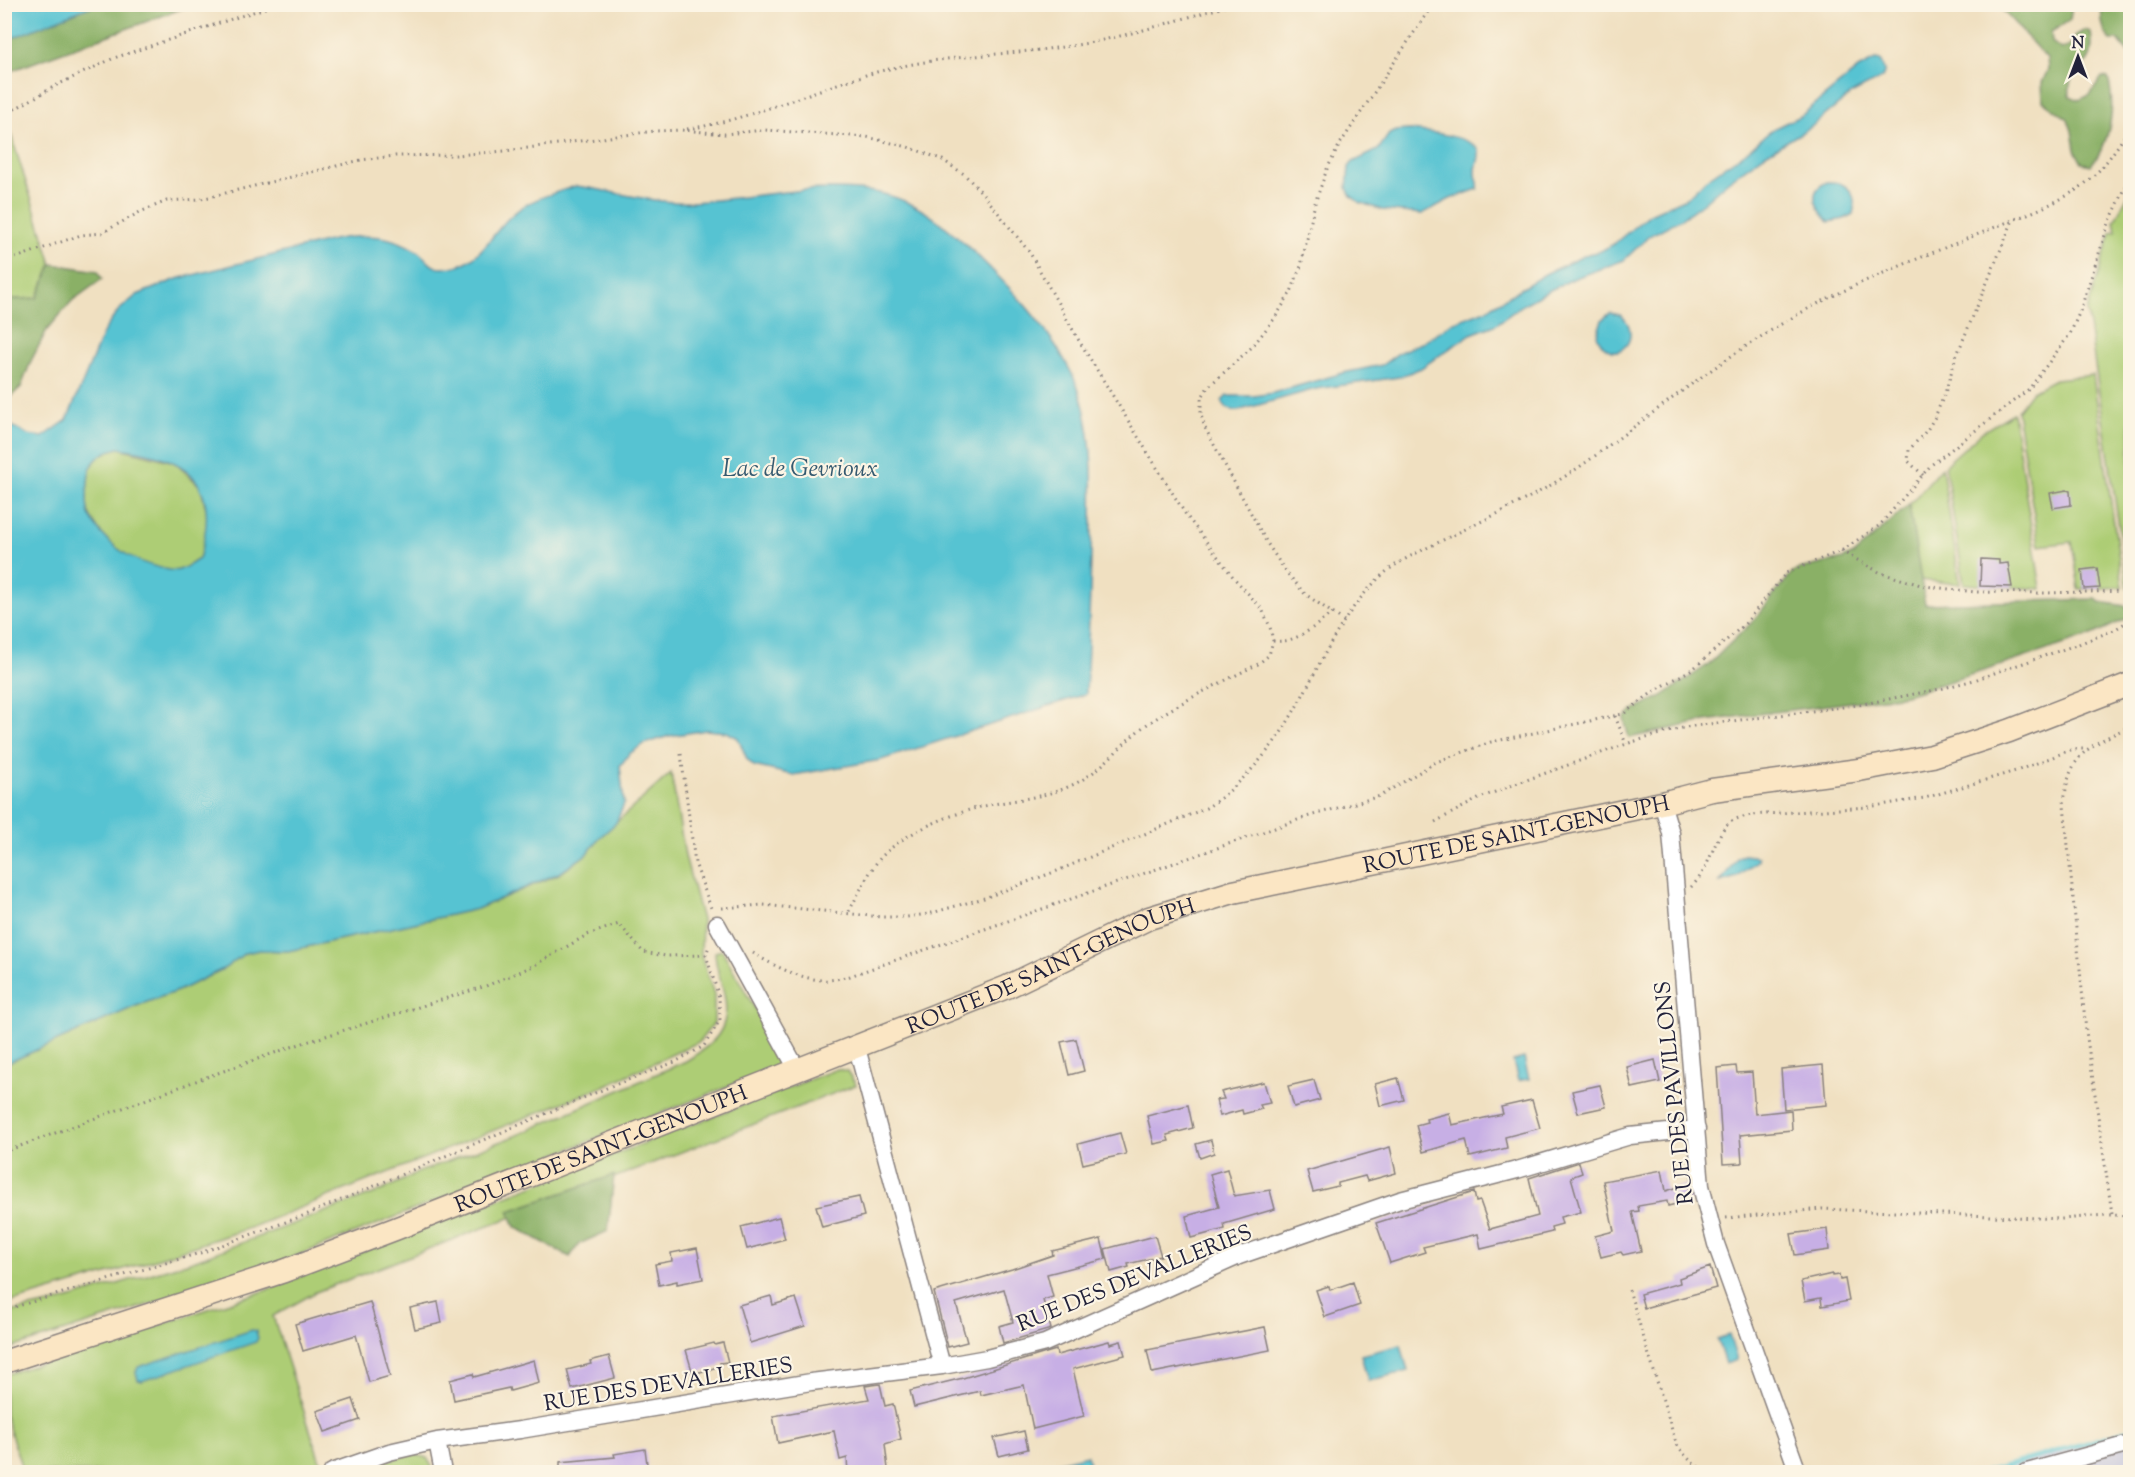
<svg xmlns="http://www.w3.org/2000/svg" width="2135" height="1477" viewBox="0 0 2135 1477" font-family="'Sorts Mill Goudy',serif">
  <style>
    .industrial { fill: #c1c2dd }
    .green { fill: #adcd75; stroke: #687858; stroke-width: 1.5 }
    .forest { fill: #8ab066; stroke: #566950; stroke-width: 1.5 }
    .water { fill: #57c3d2; stroke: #3c7286; stroke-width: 1.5; fill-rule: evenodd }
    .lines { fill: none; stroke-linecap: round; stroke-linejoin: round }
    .stream { stroke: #57c3d2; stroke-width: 5 }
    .building { fill: #c7afe5 }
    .street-casing { stroke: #89817e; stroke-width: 19 }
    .secondary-casing { stroke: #89817e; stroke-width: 25 }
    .path { stroke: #89817e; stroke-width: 3; stroke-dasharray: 1.5 4.5; stroke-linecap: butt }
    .street { stroke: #fff; stroke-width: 16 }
    .secondary { stroke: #fbe6c4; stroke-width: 22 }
    .labels { text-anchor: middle; stroke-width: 4.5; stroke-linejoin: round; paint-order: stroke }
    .street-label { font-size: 22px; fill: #22223b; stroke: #fcf5e5 }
    .water-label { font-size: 24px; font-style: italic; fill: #355a70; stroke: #fcf5e5 }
  </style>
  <rect width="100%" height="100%" fill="#fcf5e5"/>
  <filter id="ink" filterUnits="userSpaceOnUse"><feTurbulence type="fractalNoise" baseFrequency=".0167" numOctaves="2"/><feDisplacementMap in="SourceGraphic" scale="12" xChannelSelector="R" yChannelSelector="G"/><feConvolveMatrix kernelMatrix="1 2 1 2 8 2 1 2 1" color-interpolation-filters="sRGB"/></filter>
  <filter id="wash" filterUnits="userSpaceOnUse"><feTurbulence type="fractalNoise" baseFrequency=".008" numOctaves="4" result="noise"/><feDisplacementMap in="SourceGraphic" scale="24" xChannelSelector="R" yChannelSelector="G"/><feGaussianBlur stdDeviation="1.35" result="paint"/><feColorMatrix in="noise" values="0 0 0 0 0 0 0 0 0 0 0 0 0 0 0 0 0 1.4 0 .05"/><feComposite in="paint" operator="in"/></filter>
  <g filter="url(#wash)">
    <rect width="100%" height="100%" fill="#f0e0c1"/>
    <path class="industrial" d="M 2130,1433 L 2130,1472 L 1984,1472 L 2065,1450 Z"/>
    <path class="green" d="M 4,113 L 52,264 L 37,298 L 5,300 Z
      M 2130,192 L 2130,588 L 2128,588 L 2087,311 L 2111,232 L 2116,231 L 2114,221 Z
      M 2093,375 L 2123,587 L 2079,589 L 2072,542 L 2039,546 L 2017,411 L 2032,391 L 2055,379 Z
      M 2013,413 L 2041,589 L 1964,584 L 1945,465 L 1982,432 Z
      M 119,448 L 174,462 L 200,486 L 208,516 L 206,536 L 199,559 C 192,563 182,571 174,571 C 141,570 102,544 89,513 C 86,505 87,491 88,481 C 89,461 101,452 119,448 Z
      M 1942,467 L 1960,584 L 1920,580 L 1909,505 Z
      M 671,773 L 685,856 L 702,920 L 701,956 L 714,994 L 714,1023 L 699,1042 L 602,1087 L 252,1227 L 144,1263 L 5,1304 L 5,1064 L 136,1006 L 180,990 L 225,968 L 245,953 L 259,950 L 288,951 L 477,909 L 561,873 L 588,853 L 599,838 Z
      M 722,950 L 781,1055 L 778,1067 L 268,1267 L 5,1350 L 4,1313 L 55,1303 L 193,1261 L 381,1191 L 419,1172 L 515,1136 L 686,1061 C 714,1044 732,1029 724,994 C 721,980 715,966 715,952 Z
      M 837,1069 L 847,1071 L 856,1085 L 316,1292 L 273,1316 L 323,1470 L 317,1472 L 23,1472 L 5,1415 L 4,1375 L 264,1291 L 387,1242 Z
      M 413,1454 L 427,1458 L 435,1472 L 352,1472 L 373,1464 Z"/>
    <path class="forest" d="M 94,5 L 192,5 L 5,73 L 4,41 Z
      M 1998,5 L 2072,5 L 2070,20 L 2051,32 L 2052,42 L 2061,49 L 2070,46 L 2076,35 L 2085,30 L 2091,32 C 2092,39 2093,49 2090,56 C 2082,75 2067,68 2070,96 L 2079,100 L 2090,95 L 2102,77 L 2108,78 C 2116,107 2111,142 2091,165 L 2082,163 L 2075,150 L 2072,131 L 2068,119 L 2043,101 L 2042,83 L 2048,69 L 2047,59 Z
      M 2101,5 L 2130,5 L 2130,55 L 2118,40 L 2111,40 L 2105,33 L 2102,22 Z
      M 52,264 L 98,271 L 102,279 L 72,301 L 47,330 L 31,361 L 21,387 L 5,402 L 5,300 L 37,298 Z
      M 1909,505 L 1925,604 L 2096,599 L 2100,602 L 2126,606 L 2130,617 L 2092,635 L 2002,665 L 1906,695 L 1705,721 L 1629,738 L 1624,719 L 1631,712 L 1662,696 L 1709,664 L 1752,622 L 1791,574 L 1799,569 L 1843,559 L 1854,554 Z
      M 614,1175 L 608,1231 L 579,1244 L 570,1257 L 515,1227 L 509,1211 Z"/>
    <path class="water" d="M 5,4 L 94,4 L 94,5 L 5,41 Z
      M 1875,60 L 1880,61 C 1884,68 1886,72 1882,78 L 1853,93 L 1811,127 L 1764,155 L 1728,181 L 1704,202 L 1681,219 L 1649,236 L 1624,260 L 1575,278 L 1546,292 L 1524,304 L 1495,325 L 1471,334 L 1421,368 L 1399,377 L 1316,389 L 1237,411 C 1230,410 1224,409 1222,401 L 1227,396 L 1254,396 L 1273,393 L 1343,373 L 1382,365 L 1400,352 L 1424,342 L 1452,323 L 1488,309 L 1545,274 L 1588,254 L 1601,251 L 1615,243 L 1650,214 L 1688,197 L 1705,180 L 1746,152 L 1773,129 L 1802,115 L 1858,69 Z
      M 1408,130 C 1422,131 1476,136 1479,152 C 1480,158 1476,165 1476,171 C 1475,178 1480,182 1478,189 L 1450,199 L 1422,214 L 1382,210 L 1359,202 L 1351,196 L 1347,188 L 1349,167 L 1353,162 L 1378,150 L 1389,134 L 1396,131 Z
      M 1827,182 C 1848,181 1858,194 1853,214 L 1844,219 L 1829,222 C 1817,208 1805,192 1827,182 Z
      M 576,186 C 614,191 654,204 693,202 C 751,199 816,182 874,192 C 919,199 954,232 986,264 C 1019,297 1051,331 1072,374 C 1097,424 1093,499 1091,553 C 1090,600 1088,647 1086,694 L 881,760 L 793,775 L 754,766 L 747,759 L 738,738 L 727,732 L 706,730 L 669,736 L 644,744 L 629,754 L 620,766 L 624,804 L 616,823 L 599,838 L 588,853 L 561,872 L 477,909 L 288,951 L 259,950 L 245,953 L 225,968 L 180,990 L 136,1006 L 5,1064 L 5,422 L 28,435 L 43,437 L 67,420 L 104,331 L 118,311 L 137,295 L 177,279 L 337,239 C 368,234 389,234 417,251 C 426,257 430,268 442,268 C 480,268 491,232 513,214 C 530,199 555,193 576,186 ZM 119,448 C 136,451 158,454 173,462 C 214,482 210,523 199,559 C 193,563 186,568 179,570 C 173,572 166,569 161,568 C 132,562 101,542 89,514 C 86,505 87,491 88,481 C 89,462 100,452 119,448 Z
      M 1610,313 L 1621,315 C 1647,339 1611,371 1597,335 L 1602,320 Z
      M 1744,855 L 1758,857 L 1758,860 L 1737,877 L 1720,882 L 1738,857 Z
      M 1524,1058 L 1529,1079 L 1518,1081 L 1513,1061 Z
      M 252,1330 L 256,1331 L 258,1338 L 256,1342 L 142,1381 L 138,1380 L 136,1372 L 138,1367 Z
      M 1729,1335 L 1737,1360 L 1725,1364 L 1717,1339 Z
      M 1401,1345 L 1408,1371 L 1368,1381 L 1361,1355 Z
      M 1087,1455 L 1090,1471 L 1057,1472 L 1055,1463 Z"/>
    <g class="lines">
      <path class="stream" d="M 1986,1472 L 2130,1430"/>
    </g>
    <g id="blocks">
      <path class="building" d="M 2067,490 L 2070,491 L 2071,505 L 2053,508 L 2050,493 Z
        M 1981,559 L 1999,560 L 1999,564 L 2008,563 L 2012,587 L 1980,586 Z
        M 2097,568 L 2100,588 L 2084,589 L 2082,570 Z
        M 1076,1039 L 1084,1071 L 1069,1075 L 1061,1042 Z
        M 1655,1060 L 1660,1082 L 1632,1088 L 1627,1067 Z
        M 1823,1065 L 1826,1105 L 1784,1109 L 1781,1069 Z
        M 1736,1066 L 1737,1073 L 1752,1072 L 1755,1114 L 1791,1110 L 1792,1130 L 1740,1135 L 1742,1163 L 1723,1164 L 1717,1068 Z
        M 1398,1078 L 1404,1100 L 1380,1106 L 1375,1084 Z
        M 1314,1080 L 1320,1100 L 1294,1107 L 1288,1086 Z
        M 1264,1082 L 1270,1103 L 1260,1105 L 1262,1109 L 1243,1114 L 1242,1110 L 1220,1116 L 1216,1100 L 1224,1099 L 1221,1092 Z
        M 1600,1085 L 1606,1107 L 1578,1113 L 1572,1091 Z
        M 1532,1100 L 1540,1128 L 1505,1137 L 1507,1148 L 1470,1157 L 1466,1140 L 1423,1152 L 1416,1125 L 1427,1122 L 1426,1119 L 1449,1113 L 1452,1125 L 1503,1114 L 1501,1107 Z
        M 1188,1105 L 1193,1128 L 1167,1135 L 1169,1141 L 1154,1144 L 1147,1116 Z
        M 1120,1133 L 1126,1154 L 1083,1164 L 1078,1144 Z
        M 1211,1140 L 1214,1153 L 1200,1158 L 1196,1144 Z
        M 1390,1147 L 1396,1173 L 1367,1181 L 1365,1176 L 1338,1183 L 1338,1186 L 1313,1192 L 1307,1171 Z
        M 1579,1162 L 1582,1173 L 1571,1177 L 1581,1212 L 1560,1217 L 1562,1224 L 1551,1227 L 1552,1232 L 1481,1249 L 1478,1234 L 1423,1247 L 1425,1252 L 1390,1263 L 1376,1223 L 1474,1192 L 1476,1202 L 1480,1201 L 1490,1229 L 1538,1216 L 1529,1178 Z
        M 1227,1169 L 1234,1196 L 1270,1190 L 1275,1209 L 1224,1224 L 1225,1229 L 1191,1238 L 1186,1216 L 1219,1207 L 1210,1174 Z
        M 1662,1170 L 1666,1191 L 1688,1184 L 1692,1200 L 1668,1206 L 1667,1201 L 1638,1206 L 1639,1211 L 1632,1212 L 1641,1251 L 1623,1255 L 1621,1252 L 1601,1257 L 1595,1236 L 1614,1231 L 1603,1181 Z
        M 859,1197 L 864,1216 L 822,1227 L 816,1206 Z
        M 779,1217 L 785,1239 L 747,1249 L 741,1227 Z
        M 1827,1229 L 1829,1250 L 1795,1255 L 1791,1234 Z
        M 1155,1236 L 1161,1256 L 1128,1264 L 1129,1267 L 1111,1272 L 1105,1249 Z
        M 1101,1239 L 1106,1259 L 1047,1274 L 1053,1297 L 1043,1300 L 1051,1329 L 1003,1343 L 999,1326 L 1013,1322 L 1004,1289 L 956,1303 L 967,1342 L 948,1347 L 934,1292 L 1012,1269 L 1053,1255 L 1052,1251 Z
        M 697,1248 L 703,1279 L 677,1284 L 677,1281 L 659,1285 L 655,1264 L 672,1261 L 671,1253 Z
        M 1710,1267 L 1716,1288 L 1644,1308 L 1640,1294 L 1680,1283 L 1679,1278 Z
        M 1832,1274 L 1832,1276 L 1839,1275 L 1840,1280 L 1845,1279 L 1849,1301 L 1822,1306 L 1821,1298 L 1805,1301 L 1801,1281 Z
        M 1353,1282 L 1360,1305 L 1325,1317 L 1316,1290 L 1329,1286 L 1330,1290 Z
        M 771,1296 L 773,1305 L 796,1298 L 805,1326 L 750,1343 L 739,1305 Z
        M 370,1302 L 390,1376 L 369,1382 L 356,1335 L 303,1351 L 295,1324 Z
        M 438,1302 L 442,1323 L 415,1329 L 410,1308 Z
        M 1265,1327 L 1270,1350 L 1152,1373 L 1147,1350 Z
        M 1109,1341 L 1110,1344 L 1121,1341 L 1125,1355 L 1073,1369 L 1084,1416 L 1033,1429 L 1024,1385 L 981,1395 L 980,1391 L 914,1407 L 910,1391 L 963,1378 L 1056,1350 L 1057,1355 Z
        M 714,1343 L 715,1345 L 723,1343 L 728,1362 L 720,1363 L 721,1366 L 693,1374 L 686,1350 Z
        M 609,1356 L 615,1378 L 572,1389 L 567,1370 L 591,1364 L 590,1361 Z
        M 534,1360 L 539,1383 L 510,1391 L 509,1388 L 454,1400 L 450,1380 L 473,1374 L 474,1377 Z
        M 880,1384 L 885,1406 L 893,1404 L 901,1439 L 885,1444 L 888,1469 L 883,1470 L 883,1473 L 848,1473 L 847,1458 L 840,1460 L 834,1431 L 778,1443 L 773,1416 L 869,1399 L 865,1386 Z
        M 353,1399 L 360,1420 L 325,1432 L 317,1411 Z
        M 1024,1431 L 1028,1449 L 999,1456 L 994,1438 Z
        M 645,1449 L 648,1471 L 560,1473 L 560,1462 L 615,1457 L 614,1454 Z"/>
    </g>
  </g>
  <g filter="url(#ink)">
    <use href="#blocks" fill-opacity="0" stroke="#89817e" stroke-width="1.5"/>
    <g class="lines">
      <g class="street-casing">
        <path id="street" d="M 1662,803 L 1671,833 L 1701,1186 L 1716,1244 L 1798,1472
          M 717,924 L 798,1071
          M 857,1048 L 942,1366
          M 437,1441 L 443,1472
          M 332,1472 L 389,1452 L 437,1441 L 520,1430 L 811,1382 L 942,1366 L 987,1358 L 1045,1343 L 1239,1256 L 1400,1200 L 1517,1170 L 1630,1136 L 1697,1129
          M 2027,1472 L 2130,1444"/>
      </g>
      <g class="secondary-casing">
        <g id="secondary">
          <path id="s1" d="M 4,1362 L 284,1271 L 395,1229 L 1007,987 L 1149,918 L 1233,892 L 1662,803 L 1712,790 L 1859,770 L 1932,756 L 2009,731 L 2130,684"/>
        </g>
      </g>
      <path class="path" d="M 4,115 L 57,85 L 114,58 L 277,4
        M 687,129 C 757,119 820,85 889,69 C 948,55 1010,55 1070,46 C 1124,38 1180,19 1234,4
        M 682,130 L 725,134 L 764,130 L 867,137 L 908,147 L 941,159 L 964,174 L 984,195 L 1030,253 L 1078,339 L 1186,515 L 1234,578 L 1262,609 L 1270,627 L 1273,641 L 1269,655 L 1258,664 C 1221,683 1181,701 1146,725 C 1124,740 1108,764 1085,778 C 1057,796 1025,798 994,804 C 957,811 901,832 877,862 C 866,877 857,897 848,913
        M 4,262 L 81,235 L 102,233 L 140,212 L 167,201 L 201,199 L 361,160 L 395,156 L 457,155 L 505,151 L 655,131 L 681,130
        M 1923,475 L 1908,461 L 1909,450 L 1927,430 L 1935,417 L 1945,393 L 1956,357 L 2013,220
        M 1841,551 L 1881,573 L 1924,586 L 1975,592 L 2044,593 L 2130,591
        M 2130,592 L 2130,602
        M 1344,621 L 1305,594 L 1286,572 L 1267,543 L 1205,428 L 1201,415 L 1201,399 L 1208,387 L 1252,347 L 1275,318 L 1291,292 L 1301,266 L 1315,203 L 1327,169 L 1340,144 L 1433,4
        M 1273,641 C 1296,644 1315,626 1332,613
        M 1615,716 L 1626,744
        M 681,754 L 695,863 L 711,908
        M 1435,822 L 1480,798 L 1518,783 L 1632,742 L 1686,727 L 1858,705 L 1940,689 L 1974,680 L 2076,645 L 2114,630 L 2130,620
        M 1691,887 C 1711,869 1714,835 1729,823 C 1735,818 1744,817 1751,815 L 1868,807 L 1925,798 L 2019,770 L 2073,749 L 2088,749
        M 722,908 L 763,905 L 882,917 L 907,917 L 928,914 L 984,898 L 1057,871 L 1206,808 C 1235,791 1270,752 1287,723 C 1317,674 1336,620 1378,579 C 1397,560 1426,549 1449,537 C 1486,519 1524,502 1559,480 C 1583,466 1605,448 1627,432 C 1673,398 1718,363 1767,333 C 1835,289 1911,262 1986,231 C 2018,217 2054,206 2082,186 C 2103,170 2117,148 2130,127
        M 753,953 C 772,965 798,978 821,980 C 831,981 840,978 850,976 L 1306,817 L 1380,796 L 1436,762 L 1491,742 L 1623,714 L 1656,690 L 1694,668 L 1744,625 L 1786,573 L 1841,551 L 1880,525 L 1931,465 L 2029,389 L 2070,334 L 2080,311 L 2109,223 L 2130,178
        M 4,1152 L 201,1079 L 300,1044 L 486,986 L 533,966 L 587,935 L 619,924 L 643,952 L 666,956 L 706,955
        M 2112,1214 L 2086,1031 L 2064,805 C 2068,753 2088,747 2130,726
        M 1726,1218 L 1822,1209 L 2061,1219 C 2084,1218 2108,1212 2130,1217
        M 1629,1290 L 1676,1443 C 1685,1456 1694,1467 1710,1472
        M 4,1310 L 200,1253 L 308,1214 L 609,1087 L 675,1062 L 704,1046 L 720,1020 L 719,997 L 706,955 L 709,946
        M 1749,1472 L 1780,1469"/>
      <use href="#street" class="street"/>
      <use href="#secondary" class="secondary"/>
    </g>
  </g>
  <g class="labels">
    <g class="street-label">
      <text dy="8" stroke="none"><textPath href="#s1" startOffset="1606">ROUTE DE SAINT-GENOUPH</textPath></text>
      <text dy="8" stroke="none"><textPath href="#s1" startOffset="1120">ROUTE DE SAINT-GENOUPH</textPath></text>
      <text transform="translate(1673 1093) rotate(-96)" y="8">RUE DES PAVILLONS</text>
      <text dy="8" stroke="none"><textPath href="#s1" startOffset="634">ROUTE DE SAINT-GENOUPH</textPath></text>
      <text transform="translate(1134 1277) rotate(-22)" y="8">RUE DES DEVALLERIES</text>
      <text transform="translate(668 1383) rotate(-9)" y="8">RUE DES DEVALLERIES</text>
    </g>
    <g class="water-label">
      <text x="800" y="476">Lac de Gevrioux</text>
    </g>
  </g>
  <rect width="2135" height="1477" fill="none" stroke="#fcf5e5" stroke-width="24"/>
  <g transform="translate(2078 57)" stroke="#fcf5e5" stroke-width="4.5" paint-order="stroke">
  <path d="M0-4.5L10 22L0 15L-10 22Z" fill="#22223b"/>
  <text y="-9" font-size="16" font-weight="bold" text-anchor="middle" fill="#22223b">N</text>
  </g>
</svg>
